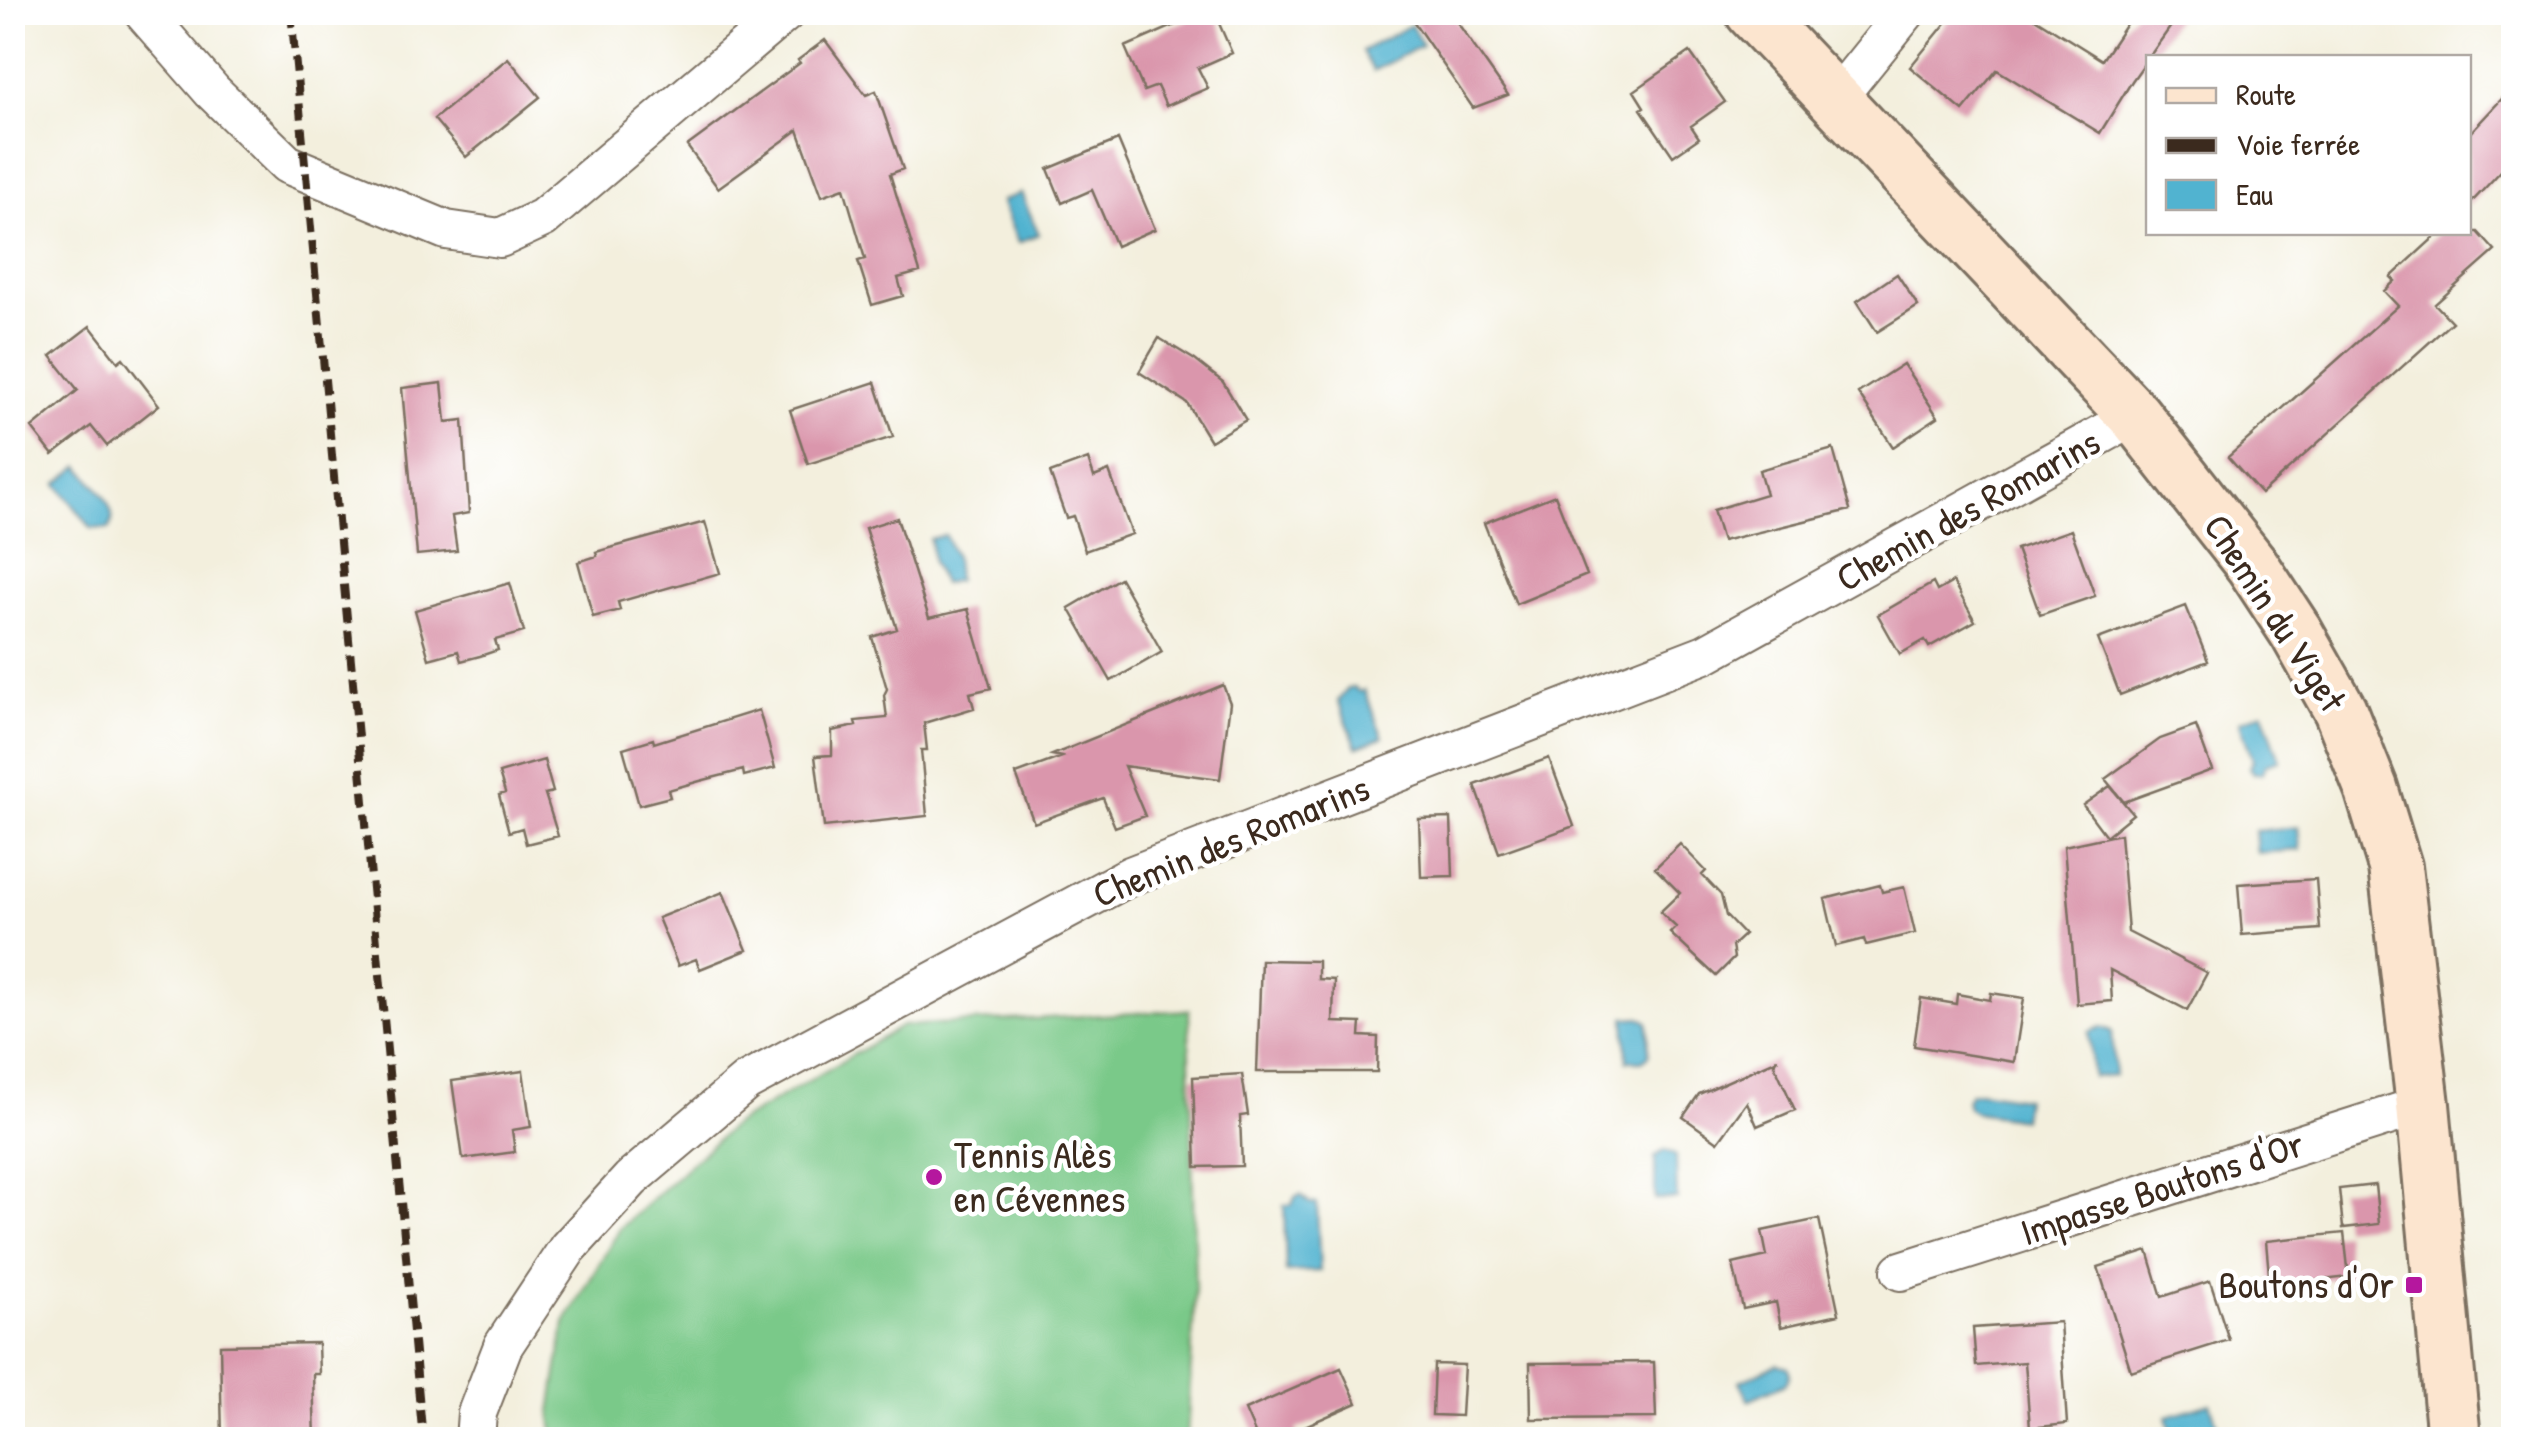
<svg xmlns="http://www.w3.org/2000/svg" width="2526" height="1452" viewBox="0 0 2526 1452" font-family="'Patrick Hand',sans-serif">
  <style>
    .grass { fill: #7ac989; stroke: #5a7a54; stroke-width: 2.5 }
    .water { fill: #51b3d0; stroke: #466e77; stroke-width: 2.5 }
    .building { fill: #da96ac }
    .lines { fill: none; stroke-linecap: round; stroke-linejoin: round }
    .street-casing { stroke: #7b6f61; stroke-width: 42 }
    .secondary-casing { stroke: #7b6f61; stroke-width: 58 }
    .street { stroke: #fff; stroke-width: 38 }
    .secondary { stroke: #fce5cf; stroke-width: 52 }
    .rail { stroke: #3b2a1e; stroke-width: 8; stroke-dasharray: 15 8; stroke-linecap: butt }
    .poi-dot { fill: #b5179e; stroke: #fff; stroke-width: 4 }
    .labels { text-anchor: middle; stroke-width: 9; stroke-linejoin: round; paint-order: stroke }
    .street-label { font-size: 38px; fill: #3b2a1e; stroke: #fff }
    .poi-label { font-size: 38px; fill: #3b2a1e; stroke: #fff; text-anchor: start }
  </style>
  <rect width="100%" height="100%" fill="#fff"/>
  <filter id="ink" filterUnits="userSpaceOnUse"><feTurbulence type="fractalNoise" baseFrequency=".01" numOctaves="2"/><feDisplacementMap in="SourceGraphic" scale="20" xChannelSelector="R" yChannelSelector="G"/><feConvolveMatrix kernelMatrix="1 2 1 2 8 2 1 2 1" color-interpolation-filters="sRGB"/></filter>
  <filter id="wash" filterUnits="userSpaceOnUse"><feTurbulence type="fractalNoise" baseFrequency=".0048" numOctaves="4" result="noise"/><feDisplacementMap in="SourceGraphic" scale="40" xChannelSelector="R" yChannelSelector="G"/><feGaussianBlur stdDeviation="2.25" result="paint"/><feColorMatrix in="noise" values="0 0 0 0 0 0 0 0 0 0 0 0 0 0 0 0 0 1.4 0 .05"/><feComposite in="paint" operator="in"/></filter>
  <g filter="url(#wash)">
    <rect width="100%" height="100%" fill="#f3efdd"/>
    <path class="grass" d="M 1189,1010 L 1195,1289 L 1187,1439 L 555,1439 L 551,1411 L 565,1323 L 620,1228 L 732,1126 L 902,1026 Z"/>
    <path class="water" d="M 1411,25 L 1422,45 L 1373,71 L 1362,51 Z
      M 1021,193 L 1039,234 L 1018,243 L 1001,201 Z
      M 80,466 C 93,484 122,509 109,529 L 91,528 L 57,484 Z
      M 945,535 L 955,557 L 957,580 L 942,584 L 933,563 L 930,539 Z
      M 1354,687 L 1359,692 L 1364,690 L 1383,737 L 1357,747 L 1338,701 L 1348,688 Z
      M 2263,712 L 2280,760 L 2266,764 L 2262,773 L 2254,773 L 2250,768 L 2253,760 L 2239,721 Z
      M 2298,827 L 2300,850 L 2257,853 L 2255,831 Z
      M 1641,1017 L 1648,1022 L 1649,1056 L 1642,1061 L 1627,1061 L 1625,1018 Z
      M 2101,1027 L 2112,1031 L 2115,1075 L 2093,1077 L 2089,1032 Z
      M 1979,1091 L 2025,1098 L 2022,1119 L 1975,1112 L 1968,1108 L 1966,1100 L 1970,1093 Z
      M 1665,1150 L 1676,1156 L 1677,1199 L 1655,1199 L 1655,1157 Z
      M 1301,1195 L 1310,1203 L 1317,1204 L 1320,1271 L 1286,1272 L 1284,1205 L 1292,1205 L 1295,1197 Z
      M 1777,1364 L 1788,1367 L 1790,1375 L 1786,1383 L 1748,1400 L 1740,1381 Z
      M 2210,1403 L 2217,1424 L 2173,1437 L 2167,1416 Z"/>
    <g id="blocks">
      <path class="building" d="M 1205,12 L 1214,12 L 1232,53 L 1198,68 L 1208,88 L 1166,106 L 1157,86 L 1144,91 L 1125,47 Z
        M 1407,12 L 1450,12 L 1508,95 L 1473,108 Z
        M 1955,12 L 2025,12 L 2102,60 L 2134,12 L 2181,12 L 2132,81 L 2100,133 L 1997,70 L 1963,111 L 1910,67 Z
        M 825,40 L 866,95 L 876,91 L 903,169 L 890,174 L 920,272 L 898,278 L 903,296 L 872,305 L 858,261 L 865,259 L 844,188 L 822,196 L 798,130 L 718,188 L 687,146 L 800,63 L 798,60 Z
        M 1690,52 L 1725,102 L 1691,126 L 1699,138 L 1673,156 L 1641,109 L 1644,107 L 1634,91 Z
        M 508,58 L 540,97 L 466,157 L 434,119 Z
        M 2514,86 L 2514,157 L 2468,206 L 2468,135 Z
        M 1118,140 L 1155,229 L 1116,246 L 1092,190 L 1062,203 L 1048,169 Z
        M 2440,232 L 2478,232 L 2495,251 L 2435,304 L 2452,322 L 2261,494 L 2228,457 L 2398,306 L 2384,291 L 2395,281 L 2391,277 Z
        M 1897,274 L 1918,306 L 1877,332 L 1857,301 Z
        M 90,326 L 118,362 L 123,358 L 159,405 L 107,446 L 91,426 L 53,455 L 32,428 L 78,390 L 51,356 Z
        M 1159,338 L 1195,360 L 1223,382 L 1246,420 L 1210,441 L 1187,403 L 1139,372 Z
        M 1903,364 L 1938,417 L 1893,447 L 1858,393 Z
        M 875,382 L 893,437 L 808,464 L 790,410 Z
        M 442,383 L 446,422 L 463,420 L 469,513 L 452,516 L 457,551 L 417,555 L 402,388 Z
        M 1833,449 L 1850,510 L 1722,541 L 1713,510 L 1766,494 L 1759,470 Z
        M 1088,459 L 1094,477 L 1109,471 L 1132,534 L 1085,551 L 1073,516 L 1066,518 L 1050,473 Z
        M 1555,495 L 1587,575 L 1516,604 L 1484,523 Z
        M 897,518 L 929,618 L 968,609 L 991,688 L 970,693 L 974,708 L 924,723 L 927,750 L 921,750 L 927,816 L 824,827 L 815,756 L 832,755 L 832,731 L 856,726 L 855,721 L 887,718 L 884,695 L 887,689 L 872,637 L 897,629 L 865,528 Z
        M 705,522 L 720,573 L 618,602 L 620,610 L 593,617 L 578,562 L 597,556 L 596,552 Z
        M 2071,530 L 2095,596 L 2040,615 L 2016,549 Z
        M 1120,578 L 1162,652 L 1111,681 L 1069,608 Z
        M 1953,582 L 1975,621 L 1929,647 L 1925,640 L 1900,654 L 1878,615 L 1933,583 L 1937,591 Z
        M 510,583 L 524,632 L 495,640 L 498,650 L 480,656 L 461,661 L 458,651 L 429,659 L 415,610 Z
        M 2186,606 L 2208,661 L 2120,695 L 2098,639 Z
        M 1223,685 L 1230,703 L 1220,779 L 1124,766 L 1145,816 L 1115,827 L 1103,798 L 1034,823 L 1016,774 L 1062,757 L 1052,755 Z
        M 759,710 L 775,768 L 744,776 L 743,770 L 700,781 L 668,790 L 670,797 L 639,805 L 623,748 L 653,739 L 654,743 Z
        M 2196,726 L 2212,770 L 2124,802 L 2105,779 L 2160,739 Z
        M 1549,758 L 1574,826 L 1499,853 L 1475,785 Z
        M 544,760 L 553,792 L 545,794 L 558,836 L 526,844 L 522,828 L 509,832 L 499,795 L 505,793 L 499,773 Z
        M 2110,786 L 2133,814 L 2106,836 L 2083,805 Z
        M 1451,818 L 1453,876 L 1421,877 L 1419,819 Z
        M 2120,834 L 2128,932 L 2207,973 L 2187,1010 L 2110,970 L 2112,1001 L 2077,1004 L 2064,846 Z
        M 1680,844 L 1706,871 L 1702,875 L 1721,895 L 1726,916 L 1744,935 L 1732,946 L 1734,958 L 1716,976 L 1670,933 L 1676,927 L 1660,912 L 1680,893 L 1655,868 Z
        M 2316,879 L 2320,929 L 2242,935 L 2238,884 Z
        M 1880,885 L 1882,892 L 1904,887 L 1915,933 L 1866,945 L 1864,939 L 1836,946 L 1825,899 Z
        M 723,892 L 747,950 L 700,969 L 696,959 L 678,966 L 658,918 Z
        M 1261,960 L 1318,961 L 1318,979 L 1334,980 L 1333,1022 L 1361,1023 L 1360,1036 L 1378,1037 L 1377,1072 L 1257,1072 Z
        M 1991,993 L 2024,998 L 2014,1062 L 1914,1046 L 1921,998 L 1956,1004 L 1957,994 L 1990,1000 Z
        M 1778,1059 L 1774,1064 L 1795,1110 L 1757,1126 L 1747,1102 L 1718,1142 L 1683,1117 L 1699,1094 Z
        M 523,1071 L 531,1127 L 512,1130 L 515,1152 L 463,1159 L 452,1081 Z
        M 1242,1074 L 1248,1115 L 1240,1116 L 1242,1166 L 1196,1167 L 1193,1077 Z
        M 2375,1185 L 2379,1224 L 2343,1228 L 2339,1189 Z
        M 1819,1219 L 1839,1314 L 1781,1327 L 1776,1302 L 1743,1309 L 1733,1264 L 1767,1256 L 1762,1231 Z
        M 2344,1233 L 2349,1277 L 2270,1286 L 2266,1241 Z
        M 2148,1251 L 2162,1297 L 2210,1281 L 2229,1340 L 2131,1371 L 2098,1267 Z
        M 2060,1322 L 2067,1424 L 2030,1428 L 2025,1362 L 1976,1366 L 1973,1328 Z
        M 318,1343 L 319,1374 L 313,1374 L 315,1440 L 222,1440 L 220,1345 Z
        M 1654,1362 L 1656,1418 L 1531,1419 L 1530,1363 Z
        M 1434,1364 L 1464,1365 L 1461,1416 L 1432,1415 Z
        M 1341,1368 L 1357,1403 L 1296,1430 L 1300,1440 L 1258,1440 L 1245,1410 Z"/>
    </g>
  </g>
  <g filter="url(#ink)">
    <use href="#blocks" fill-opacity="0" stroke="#7b6f61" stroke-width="2.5"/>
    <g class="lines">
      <g class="street-casing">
        <path id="street" d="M 143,12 L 212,91 L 287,164 L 446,230 L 500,238 L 543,218 L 786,12
          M 1835,100 L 1906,12
          M 1901,1271 L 2423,1105
          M 475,1440 L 477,1413 L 503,1346 L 568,1248 L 631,1179 L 746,1082 L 1130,876 L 1705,654 L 2135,416"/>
      </g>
      <g class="secondary-casing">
        <path id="secondary" d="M 1752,12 L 2135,416 L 2252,565 L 2296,632 L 2340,710 L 2371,788 L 2395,867 L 2423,1105 L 2454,1440"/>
      </g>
      <use href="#street" class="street"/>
      <use href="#secondary" class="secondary"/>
      <path class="rail" d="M 291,12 L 423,1440"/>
    </g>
  </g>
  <g class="poi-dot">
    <circle cx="934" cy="1177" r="10"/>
    <rect x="2404" y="1275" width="20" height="20" rx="5"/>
  </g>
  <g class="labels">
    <g class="street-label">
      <text transform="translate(1968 510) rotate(-29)" y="13">Chemin des Romarins</text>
      <text transform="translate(2275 613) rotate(57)" y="13">Chemin du Viget</text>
      <text transform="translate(1231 841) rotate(-22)" y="13">Chemin des Romarins</text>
      <text transform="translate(2162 1188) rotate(-18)" y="13">Impasse Boutons d'Or</text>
    </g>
    <g class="poi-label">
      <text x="954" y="1168">Tennis Alès<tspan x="954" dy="44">en Cévennes</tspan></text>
      <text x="2394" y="1298" text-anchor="end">Boutons d'Or</text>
    </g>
  </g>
  <rect width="2526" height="1452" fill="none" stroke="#fff" stroke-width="50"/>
  <rect x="2146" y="55" width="325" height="180" fill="#ffffff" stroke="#b1aaa5" stroke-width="2.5"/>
  <rect x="2166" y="88" width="50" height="15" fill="#fce5cf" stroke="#b1aaa5" stroke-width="2.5"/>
  <text x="2236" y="105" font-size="30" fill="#3b2a1e">Route</text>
  <rect x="2166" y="138" width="50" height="15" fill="#3b2a1e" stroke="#b1aaa5" stroke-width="2.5"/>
  <text x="2236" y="155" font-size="30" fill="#3b2a1e">Voie ferrée</text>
  <rect x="2166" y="180" width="50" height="30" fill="#51b3d0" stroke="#b1aaa5" stroke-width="2.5"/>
  <text x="2236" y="205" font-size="30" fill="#3b2a1e">Eau</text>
</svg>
